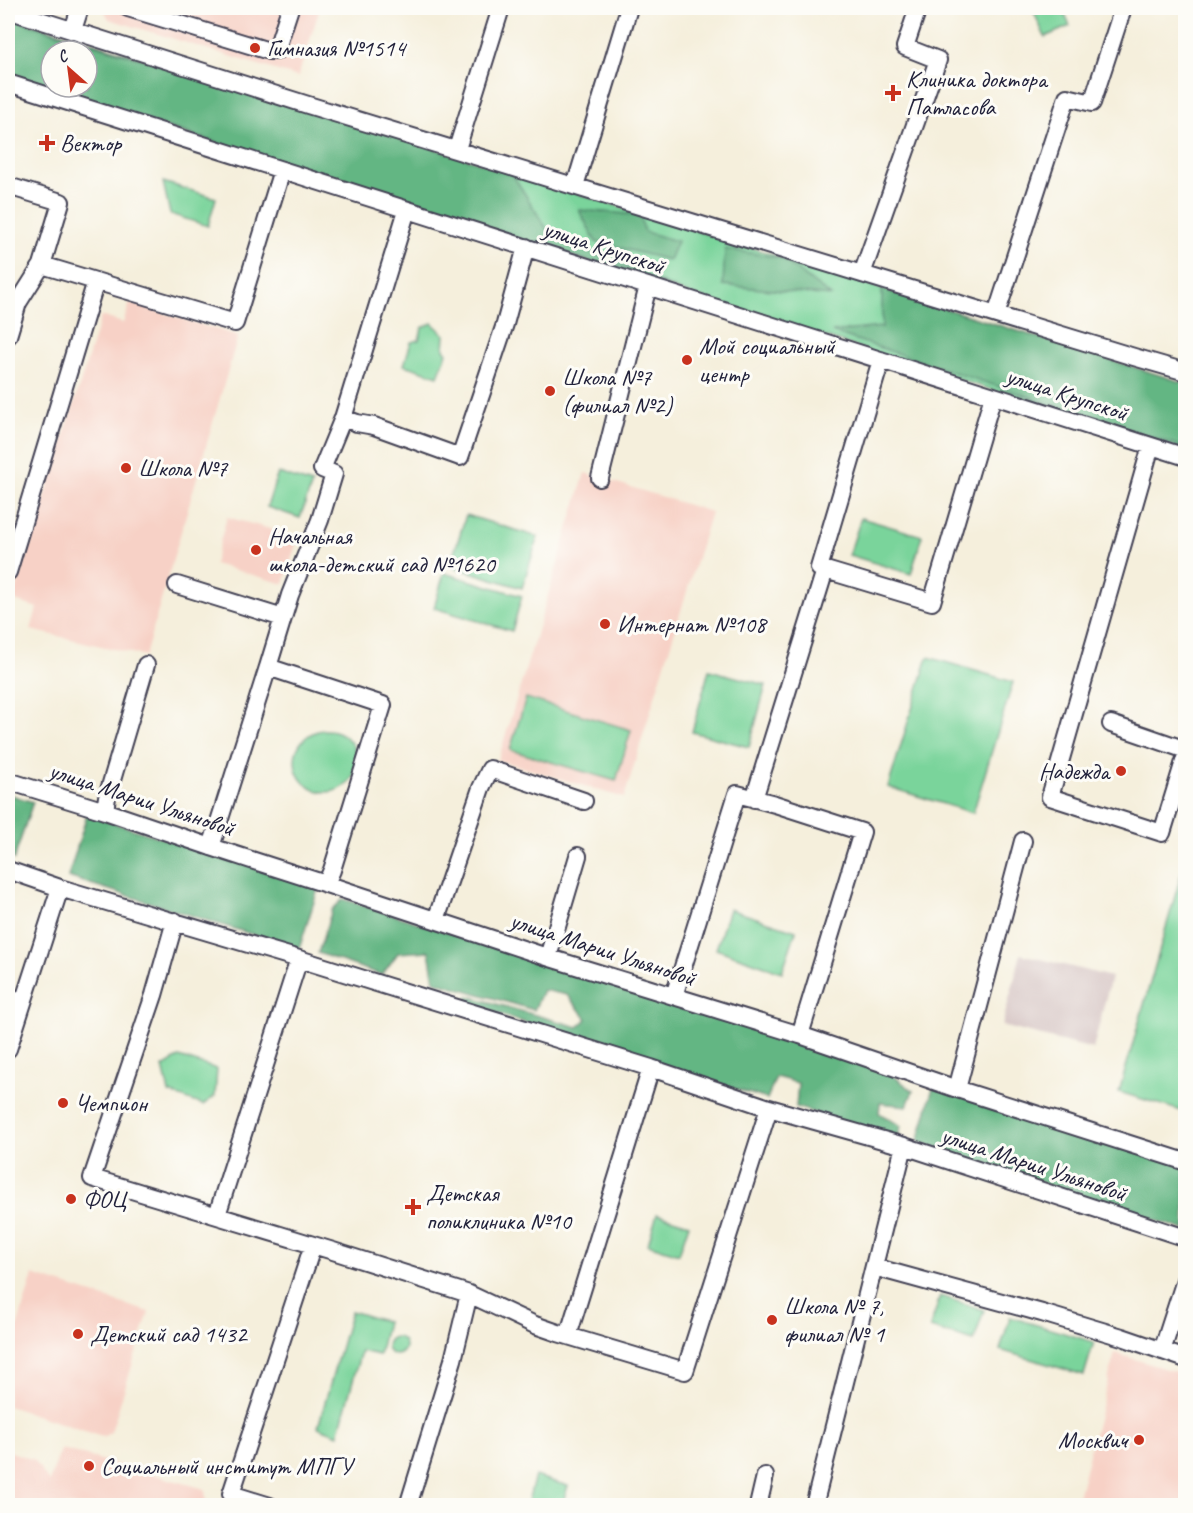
<svg xmlns="http://www.w3.org/2000/svg" width="1193" height="1513" viewBox="0 0 1193 1513" font-family="Caveat,sans-serif">
  <style>
    .built { fill: #f7d1c6 }
    .industrial { fill: #d2bfbf }
    .green { fill: #7ad49b; stroke: #4e7b6b; stroke-width: 1.5; fill-rule: evenodd }
    .forest { fill: #63b683; stroke: #426c5f; stroke-width: 1.5; fill-rule: evenodd }
    .lines { fill: none; stroke-linecap: round; stroke-linejoin: round }
    .minor-casing { stroke: #424153; stroke-width: 20 }
    .minor { stroke: #fff; stroke-width: 16 }
    .poi-dot { fill: #c8321e; stroke: #fdfcf7; stroke-width: 2 }
    .labels { text-anchor: middle; stroke-width: 6; stroke-linejoin: round; paint-order: stroke }
    .poi-label { font-size: 24px; fill: #22223b; stroke: #fdfcf7; text-anchor: start }
    .street-label { font-size: 24px; fill: #22223b; stroke: #fdfcf7 }
  </style>
  <rect width="100%" height="100%" fill="#fdfcf7"/>
  <filter id="ink" filterUnits="userSpaceOnUse"><feTurbulence type="fractalNoise" baseFrequency=".0167" numOctaves="2"/><feDisplacementMap in="SourceGraphic" scale="12" xChannelSelector="R" yChannelSelector="G"/><feConvolveMatrix kernelMatrix="1 2 1 2 8 2 1 2 1" color-interpolation-filters="sRGB"/></filter>
  <filter id="wash" filterUnits="userSpaceOnUse"><feTurbulence type="fractalNoise" baseFrequency=".008" numOctaves="4" result="noise"/><feDisplacementMap in="SourceGraphic" scale="24" xChannelSelector="R" yChannelSelector="G"/><feGaussianBlur stdDeviation="1.35" result="paint"/><feColorMatrix in="noise" values="0 0 0 0 0 0 0 0 0 0 0 0 0 0 0 0 0 1.4 0 .05"/><feComposite in="paint" operator="in"/></filter>
  <g filter="url(#wash)">
    <rect width="100%" height="100%" fill="#f5efdc"/>
    <path class="built" d="M 103,8 L 320,8 L 298,77 L 109,19 Z
      M 130,303 L 238,336 L 145,656 L 31,630 L 37,608 L 13,600 L 101,316 L 123,323 Z
      M 585,473 L 711,512 L 624,798 L 498,760 Z
      M 227,517 L 298,537 L 284,584 L 214,564 Z
      M 33,1275 L 149,1312 L 111,1432 L 103,1437 L 8,1406 L 8,1357 Z
      M 1115,1353 L 1185,1375 L 1185,1505 L 1076,1505 Z
      M 61,1449 L 205,1489 L 206,1503 L 202,1506 L 8,1505 L 8,1451 L 34,1460 L 49,1482 Z"/>
    <path class="industrial" d="M 1021,954 L 1111,977 L 1093,1049 L 1002,1026 Z"/>
    <path class="green" d="M 1032,8 L 1062,8 L 1070,26 L 1045,37 Z
      M 8,16 L 1185,383 L 1185,451 L 8,78 ZM 51,51 L 87,51 L 87,87 L 51,87 Z
      M 163,182 L 216,198 L 208,226 L 170,214 Z
      M 432,323 L 445,335 L 444,349 L 447,353 L 438,376 L 404,365 L 411,342 L 419,340 L 422,328 Z
      M 278,473 L 312,484 L 300,518 L 267,507 Z
      M 466,515 L 538,537 L 522,588 L 450,566 Z
      M 861,518 L 922,536 L 911,574 L 849,555 Z
      M 444,573 L 522,596 L 512,631 L 434,608 Z
      M 928,657 L 1013,682 L 973,813 L 888,787 Z
      M 709,670 L 766,685 L 749,747 L 692,732 Z
      M 526,698 L 631,730 L 616,781 L 510,750 Z
      M295 761a31 31 0 1 1 62 0a31 31 0 1 1-62 0Z
      M 1185,861 L 1185,1112 L 1119,1092 Z
      M 729,909 L 796,931 L 782,972 L 716,949 Z
      M 179,1057 L 217,1069 L 215,1096 L 203,1105 L 169,1093 L 163,1067 Z
      M 657,1214 L 689,1224 L 679,1254 L 648,1244 Z
      M 940,1296 L 984,1310 L 974,1341 L 930,1328 Z
      M 351,1311 L 387,1322 L 379,1355 L 361,1351 L 338,1435 L 318,1427 Z
      M 1010,1317 L 1094,1342 L 1084,1375 L 1000,1350 Z
      M387 1346a9 9 0 1 1 18 0a9 9 0 1 1-18 0Z
      M 535,1476 L 568,1486 L 562,1505 L 527,1505 Z"/>
    <path class="forest" d="M 8,18 L 511,172 L 550,234 L 676,289 L 8,76 ZM 51,51 L 87,51 L 87,87 L 51,87 Z
      M 579,210 L 639,215 L 645,232 L 677,241 L 669,260 L 596,242 Z
      M 725,249 L 781,258 L 831,296 L 723,285 Z
      M 882,289 L 1185,383 L 1185,448 L 832,332 L 882,327 Z
      M 8,794 L 33,802 L 14,859 L 8,857 Z
      M 87,815 L 319,886 L 299,949 L 68,877 Z
      M 343,899 L 887,1071 L 913,1091 L 907,1106 L 880,1103 L 879,1113 L 901,1126 L 897,1139 L 796,1107 L 798,1083 L 776,1077 L 767,1099 L 466,1004 L 468,996 L 578,1027 L 587,1019 L 567,995 L 543,990 L 534,1010 L 434,981 L 429,951 L 398,953 L 382,975 L 318,953 L 332,910 Z
      M 933,1088 L 1185,1164 L 1185,1230 L 918,1142 Z"/>
  </g>
  <g filter="url(#ink)">
    <g class="lines">
      <g class="minor-casing">
        <path id="minor" d="M 128,8 L 269,51 L 276,51 L 290,8
          M 8,10 L 308,105 L 1134,357 L 1186,372
          M 73,30 L 80,8
          M 8,83 L 1186,457
          M 457,149 L 501,8
          M 8,186 L 61,202 L 42,265 L 235,323 L 282,170
          M 575,186 L 629,8
          M 407,210 L 343,418 L 357,423 L 374,426 L 460,457 L 505,324 L 526,247
          M 862,274 L 938,60 L 905,47 L 918,8
          M 996,315 L 1067,97 L 1092,103 L 1123,8
          M 8,336 L 18,303 L 42,265
          M 881,360 L 819,568 L 932,602 L 993,396
          M 1151,446 L 1050,797 L 1162,833 L 1186,755
          M 600,478 L 648,286
          M 8,572 L 96,281
          M 177,585 L 283,618
          M 268,667 L 290,595 L 320,520 L 334,474 L 322,469 L 343,418
          M 1111,724 L 1186,750
          M 8,781 L 105,811 L 211,847 L 326,884 L 550,958 L 800,1035 L 957,1089 L 1186,1162
          M 754,799 L 825,570
          M 105,811 L 107,797 L 146,665
          M 211,847 L 268,667 L 383,705 L 332,870 L 326,884
          M 8,870 L 60,888 L 299,959 L 651,1068 L 769,1108 L 904,1146 L 1186,1238
          M 436,920 L 481,788 L 490,769 L 584,801
          M 175,921 L 154,995 L 92,1178 L 333,1251 L 469,1294 L 535,1325 L 558,1333 L 685,1371 L 769,1108
          M 548,957 L 578,856
          M 674,996 L 737,794 L 775,804 L 862,832 L 800,1035
          M 8,997 L 22,1001
          M 8,1049 L 60,888
          M 957,1089 L 1023,841
          M 217,1215 L 299,959
          M 874,1267 L 1042,1313 L 1122,1337 L 1186,1359
          M 568,1336 L 651,1068
          M 1162,1351 L 1186,1277
          M 270,1506 L 231,1494 L 313,1245
          M 408,1506 L 453,1360 L 469,1294
          M 758,1506 L 765,1476
          M 814,1506 L 904,1146"/>
      </g>
      <use href="#minor" class="minor"/>
    </g>
  </g>
  <g class="poi-dot">
    <circle cx="255" cy="48" r="6"/>
    <path d="M890 84h6v6h6v6h-6v6h-6v-6h-6v-6h6z"/>
    <path d="M44 134h6v6h6v6h-6v6h-6v-6h-6v-6h6z"/>
    <circle cx="687" cy="360" r="6"/>
    <circle cx="550" cy="391" r="6"/>
    <circle cx="126" cy="468" r="6"/>
    <circle cx="256" cy="550" r="6"/>
    <circle cx="605" cy="624" r="6"/>
    <circle cx="1121" cy="771" r="6"/>
    <circle cx="63" cy="1103" r="6"/>
    <circle cx="71" cy="1199" r="6"/>
    <path d="M410 1198h6v6h6v6h-6v6h-6v-6h-6v-6h6z"/>
    <circle cx="772" cy="1320" r="6"/>
    <circle cx="78" cy="1334" r="6"/>
    <circle cx="1139" cy="1440" r="6"/>
    <circle cx="89" cy="1466" r="6"/>
  </g>
  <g class="labels">
    <g class="poi-label">
      <text x="267" y="56">Гимназия №1514</text>
      <text x="906" y="87">Клиника доктора<tspan x="906" dy="28">Патласова</tspan></text>
      <text x="60" y="151">Вектор</text>
      <text x="699" y="354">Мой социальный<tspan x="699" dy="28">центр</tspan></text>
      <text x="562" y="385">Школа №7<tspan x="562" dy="28">(филиал №2)</tspan></text>
      <text x="138" y="476">Школа №7</text>
      <text x="268" y="544">Начальная<tspan x="268" dy="28">школа-детский сад №1620</tspan></text>
      <text x="617" y="632">Интернат №108</text>
      <text x="1109" y="779" text-anchor="end">Надежда</text>
      <text x="75" y="1111">Чемпион</text>
      <text x="426" y="1201">Детская<tspan x="426" dy="28">поликлиника №10</tspan></text>
      <text x="83" y="1207">ФОЦ</text>
      <text x="784" y="1314">Школа № 7,<tspan x="784" dy="28">филиал № 1</tspan></text>
      <text x="90" y="1342">Детский сад 1432</text>
      <text x="1127" y="1448" text-anchor="end">Москвич</text>
      <text x="101" y="1474">Социальный институт МПГУ</text>
    </g>
    <g class="street-label">
      <text transform="translate(604 247) rotate(18)" y="8">улица Крупской</text>
      <text transform="translate(1067 394) rotate(18)" y="8">улица Крупской</text>
      <text transform="translate(142 799) rotate(18)" y="8">улица Марии Ульяновой</text>
      <text transform="translate(603 949) rotate(18)" y="8">улица Марии Ульяновой</text>
      <text transform="translate(1034 1164) rotate(18)" y="8">улица Марии Ульяновой</text>
    </g>
  </g>
  <rect width="1193" height="1513" fill="none" stroke="#fdfcf7" stroke-width="30"/>
  <g transform="translate(69 69) rotate(332)"><circle r="28" fill="#fdfcf7" stroke="#a5a5ac" stroke-width="1.5"/>
  <path d="M0-4.5L10 22L0 15L-10 22Z" fill="#c8321e"/>
  <text y="-9" font-size="16" font-weight="bold" text-anchor="middle" fill="#22223b">С</text>
  </g>
</svg>
